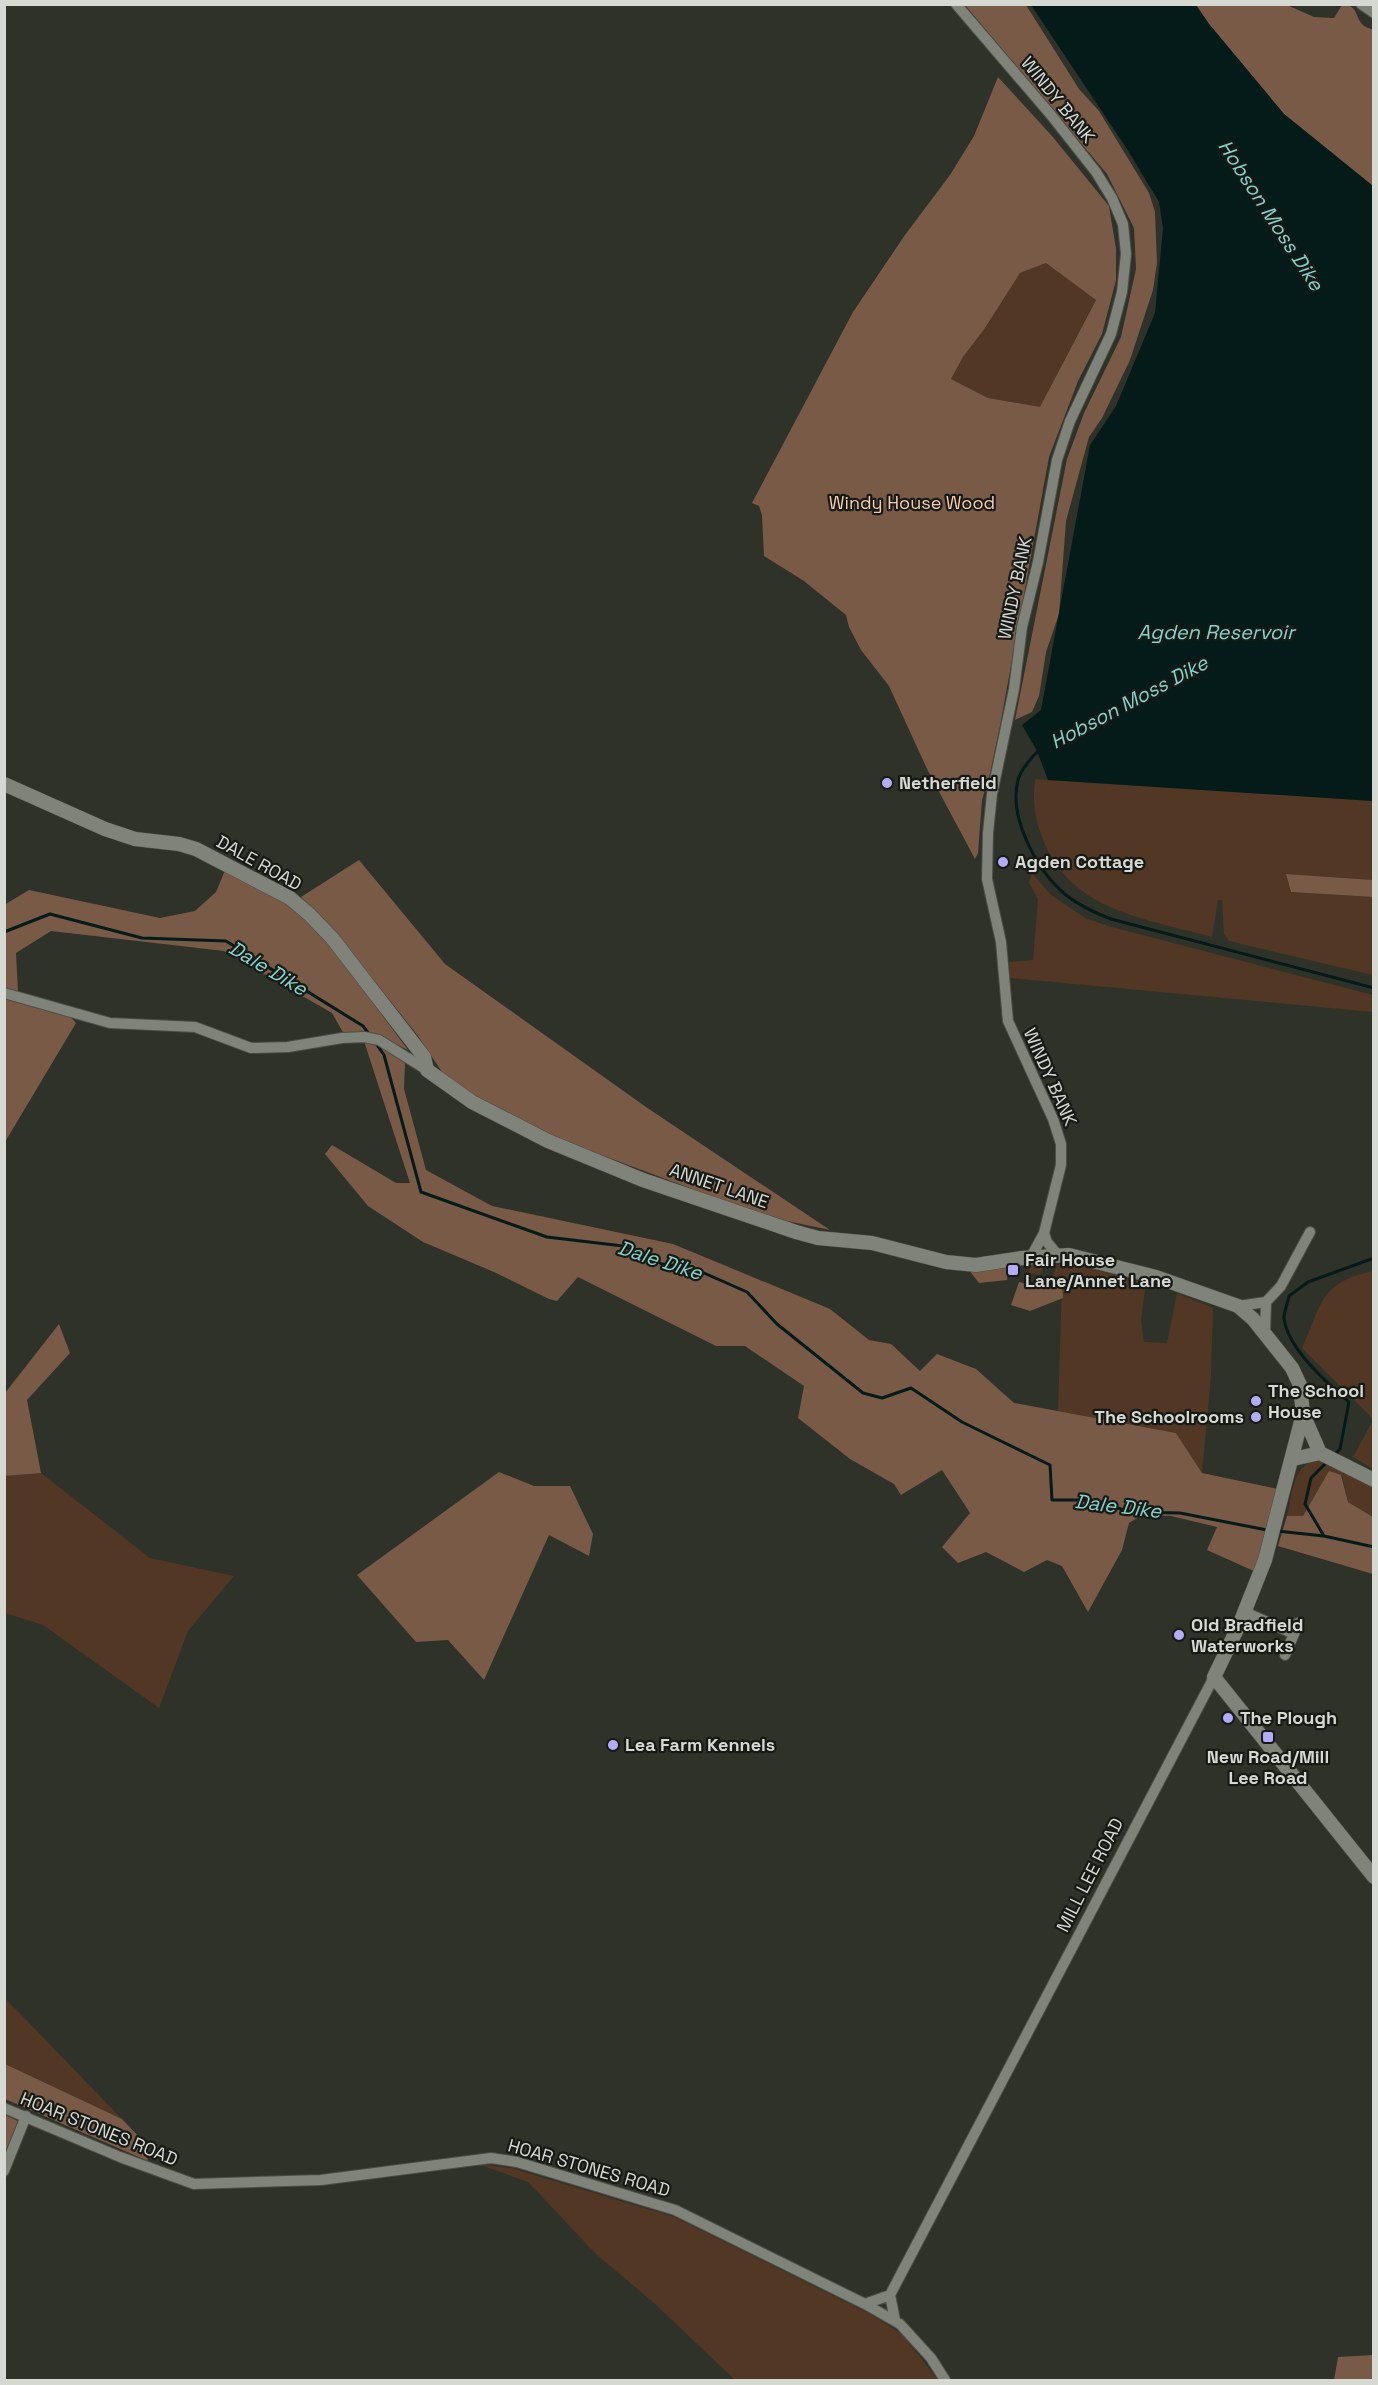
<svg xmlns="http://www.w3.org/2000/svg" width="1378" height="2385" viewBox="0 0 1378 2385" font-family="'Space Grotesk',sans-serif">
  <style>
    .green { fill: #513724 }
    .forest { fill: #795a46; fill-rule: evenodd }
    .water { fill: #041b19 }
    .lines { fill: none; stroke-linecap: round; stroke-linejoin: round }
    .stream { stroke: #041b19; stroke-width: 3 }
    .minor-casing { stroke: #4c4e47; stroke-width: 12 }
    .tertiary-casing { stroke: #4c4e47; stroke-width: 15 }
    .minor { stroke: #808379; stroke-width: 10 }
    .tertiary { stroke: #808379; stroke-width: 14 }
    .poi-dot { fill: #b3adf9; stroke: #171915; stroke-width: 2 }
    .labels { text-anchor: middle; stroke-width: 4.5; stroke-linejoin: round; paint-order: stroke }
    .street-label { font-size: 18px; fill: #d6d8d2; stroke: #171915 }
    .park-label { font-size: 18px; fill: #f8cbad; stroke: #171915 }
    .poi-label { font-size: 18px; font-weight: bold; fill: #d6d8d2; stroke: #171915; text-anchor: start }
    .water-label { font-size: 20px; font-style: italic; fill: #83d4cd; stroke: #171915 }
  </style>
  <rect width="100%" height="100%" fill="#2f3229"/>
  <path class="green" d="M 1046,263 L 1096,299 L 1040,408 L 988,398 L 951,379 L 963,357 L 985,328 L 1020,273 Z
    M 1035,779 L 1373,801 L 1373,880 L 1286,874 L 1291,892 L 1373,897 L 1373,975 L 1229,941 L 1224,934 L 1222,900 L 1218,900 L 1212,937 C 1147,919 1072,911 1044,842 C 1035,821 1032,802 1035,779 Z
    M 1032,873 L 1050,894 L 1085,918 L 1108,926 L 1373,995 L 1373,1012 L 1010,978 L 1009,962 L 1033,960 L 1038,899 L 1029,883 Z
    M 1066,1261 L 1146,1283 L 1141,1320 L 1144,1342 L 1167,1343 L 1177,1293 L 1213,1308 L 1211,1376 L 1202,1473 L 1176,1433 L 1058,1411 L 1062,1281 L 1052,1278 L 1057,1265 Z
    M 1046,1262 L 1040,1275 L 1029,1273 L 1029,1263 Z
    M 1373,1271 L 1374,1271 L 1373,1419 L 1302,1348 C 1323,1303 1319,1283 1373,1271 Z
    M 1373,1420 L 1374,1469 L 1373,1469 L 1353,1457 Z
    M 1319,1459 L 1373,1486 L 1373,1517 L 1348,1502 L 1342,1476 L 1329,1472 L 1302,1517 L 1287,1516 C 1293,1493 1292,1464 1319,1459 Z
    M 41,1473 L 150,1558 L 234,1576 L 188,1631 L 159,1708 L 43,1625 L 5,1613 L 5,1476 Z
    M 5,1998 L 122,2119 L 5,2064 Z
    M 478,2164 L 511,2168 L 674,2217 L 870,2314 L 902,2334 L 938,2380 L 735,2380 L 654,2303 L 596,2254 L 528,2182 Z"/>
  <path class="forest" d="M 965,5 L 1026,5 L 1079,89 L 1099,111 L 1149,193 L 1155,212 L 1157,263 L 1153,290 L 1130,360 L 1102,418 L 1089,437 L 1066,521 L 1059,614 L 1046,652 L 1039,696 L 1032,712 L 1015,720 L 1067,459 L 1084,413 L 1121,337 L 1136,269 L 1134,228 L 1107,174 Z
    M 1196,5 L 1287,5 L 1314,17 L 1334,18 L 1342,5 C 1359,5 1354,16 1363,25 C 1366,28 1370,28 1373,30 L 1373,186 L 1284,114 L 1209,24 Z
    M 998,77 L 1052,136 L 1109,206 L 1116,249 L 1116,280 L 1102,334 L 1078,381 L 1049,457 L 1000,726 L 990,773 L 982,800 L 978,853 L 975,859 L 928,771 L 889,686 L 861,650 L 849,627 L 846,615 L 804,581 L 764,556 L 762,515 L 759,506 L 752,503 L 853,312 L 905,235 L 950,175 L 974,136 ZM 1046,263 L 1096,300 L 1040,407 L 988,398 L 951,379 L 963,357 L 985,328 L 1020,273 Z
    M 359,860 L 445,964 L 646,1107 L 830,1230 L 787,1221 L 719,1199 L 580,1147 L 548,1135 L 448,1081 L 418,1036 L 337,934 L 301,897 Z
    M 226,868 L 285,901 L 328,942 L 408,1050 L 377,1035 L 344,1034 L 332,1013 L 224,951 L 51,931 L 16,953 L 18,992 L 5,989 L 4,905 L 29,890 L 160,918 L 195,911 L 216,892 Z
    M 1286,874 L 1373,880 L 1373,897 L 1291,892 Z
    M 5,996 L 67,1013 L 76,1023 L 5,1142 Z
    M 364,1041 L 379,1043 L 405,1063 L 404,1089 L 426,1170 L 492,1206 L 673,1244 L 830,1309 L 869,1340 L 891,1344 L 920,1371 L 937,1354 L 976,1369 L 1014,1403 L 1176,1433 L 1202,1473 L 1278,1489 L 1256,1572 L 1207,1550 L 1217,1527 L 1171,1516 L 1142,1515 L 1129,1523 L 1122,1550 L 1088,1612 L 1062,1566 L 1047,1560 L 1024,1572 L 986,1552 L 958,1563 L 942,1547 L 970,1513 L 942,1470 L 901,1495 L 894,1484 L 850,1459 L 798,1418 L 804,1386 L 745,1346 L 716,1346 L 578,1277 L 557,1301 L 549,1299 L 494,1272 L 423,1242 L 368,1206 L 325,1154 L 332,1145 L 396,1183 L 410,1183 Z
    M 1008,1266 L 1007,1280 L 979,1283 L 969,1270 Z
    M 1051,1281 L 1062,1285 L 1063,1298 L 1030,1311 L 1011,1305 L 1019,1282 L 1041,1288 Z
    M 59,1324 L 70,1353 L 27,1400 L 41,1473 L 5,1476 L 5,1393 Z
    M 1329,1471 L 1341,1475 L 1348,1502 L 1373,1517 L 1373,1574 L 1278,1546 L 1287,1516 L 1303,1516 Z
    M 499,1472 L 534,1486 L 570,1486 L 593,1534 L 589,1556 L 549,1535 L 484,1680 L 448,1640 L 416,1642 L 357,1575 Z
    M 5,2064 L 122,2119 L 140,2138 L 148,2161 L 5,2099 Z
    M 5,2115 L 18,2121 L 5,2158 Z
    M 1373,2355 L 1373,2380 L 1334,2380 L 1338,2357 Z"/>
  <path class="water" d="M 1031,5 L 1196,5 L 1209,24 L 1284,114 L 1373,186 L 1373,801 L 1048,780 L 1037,751 L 1022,725 L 1041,710 L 1090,445 L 1116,406 L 1155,313 L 1163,228 L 1159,202 L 1127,149 Z"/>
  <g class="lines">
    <path class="stream" d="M 1039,750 C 1032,757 1020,771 1018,780 C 1008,818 1038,872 1066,895 C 1080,906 1095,913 1111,919 L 1374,988
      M 4,932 L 50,914 L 142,938 L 226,941 L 363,1026 L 369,1034
      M 375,1042 L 384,1055 L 421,1192 L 547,1237 L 623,1246 L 662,1264 L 697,1270 L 747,1292 L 777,1324 L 863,1393 L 882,1398 L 911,1388 L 962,1422 L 1050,1465 L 1052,1500 L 1090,1500 L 1131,1512 L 1180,1513 L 1267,1530
      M 1334,1455 L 1340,1449 L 1349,1402 C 1328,1384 1287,1348 1284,1318 C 1284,1312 1288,1302 1289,1296 L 1308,1282 L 1374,1258
      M 1277,1531 L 1324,1536 L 1374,1547
      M 1324,1536 L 1305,1504 L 1311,1478 L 1327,1462"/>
    <g class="minor-casing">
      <path id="minor" d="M 956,4 L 1051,115 L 1096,172 L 1112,198 L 1123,224 L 1126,254 L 1122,292 L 1111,334 L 1070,421 L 1057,460 L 1038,562 L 1022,627 L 1014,689 L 992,794 L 988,833 L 987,879 L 1001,942 L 1008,1021 L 1053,1119 L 1061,1144 L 1061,1165 L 1044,1233 L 1047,1242 L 1057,1254
        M 1361,4 L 1374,13
        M 4,993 L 110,1023 L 195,1027 L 251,1048 L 288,1047 L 342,1038 L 364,1037 L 379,1040 L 427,1070
        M 1031,1257 L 1044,1233
        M 1238,1306 L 1266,1302
        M 1265,1333 L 1266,1302 L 1281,1286 L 1310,1232
        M 1245,1612 L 1294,1634 L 1298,1623
        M 1285,1655 L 1294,1634
        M 4,2108 L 120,2157 L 194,2184 L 321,2180 L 491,2158 L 517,2162 L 675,2210 L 865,2304 L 900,2324 L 931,2358 L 945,2380
        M 4,2171 L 26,2116
        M 890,2295 L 895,2320
        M 865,2304 L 890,2295 L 1214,1677"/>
    </g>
    <g class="tertiary-casing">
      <path id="tertiary" d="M 4,784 L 105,829 L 135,839 L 179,844 L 196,849 L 290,898 L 310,915 L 332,938 L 424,1057 L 427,1070 L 472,1102 L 548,1141 L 643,1180 L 796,1232 L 818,1238 L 872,1243 L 946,1262 L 976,1265 L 1022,1258 L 1069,1255 L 1156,1277 L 1238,1306 L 1253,1319 L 1292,1368 L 1300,1385 L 1303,1414 L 1265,1560 L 1240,1623 L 1214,1677 L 1374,1877
        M 1303,1414 L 1320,1453
        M 1293,1459 L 1320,1453 L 1374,1480"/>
    </g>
    <use href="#minor" class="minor"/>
    <use href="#tertiary" class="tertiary"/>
  </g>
  <g class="poi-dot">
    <circle cx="887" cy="783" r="6"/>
    <circle cx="1003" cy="862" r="6"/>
    <rect x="1007" y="1264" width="12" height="12" rx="3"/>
    <circle cx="1256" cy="1401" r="6"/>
    <circle cx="1256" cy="1417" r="6"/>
    <circle cx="1179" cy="1635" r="6"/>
    <circle cx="1228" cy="1718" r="6"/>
    <rect x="1262" y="1731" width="12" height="12" rx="3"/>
    <circle cx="613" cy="1745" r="6"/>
  </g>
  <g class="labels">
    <g class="street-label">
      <text transform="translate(1058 100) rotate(51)" y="6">WINDY BANK</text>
      <text transform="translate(1015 588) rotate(-78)" y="6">WINDY BANK</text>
      <text transform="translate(259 863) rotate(29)" y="6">DALE ROAD</text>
      <text transform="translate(1050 1077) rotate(66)" y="6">WINDY BANK</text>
      <text transform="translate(719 1186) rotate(19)" y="6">ANNET LANE</text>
      <text transform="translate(1090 1875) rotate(-63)" y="6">MILL LEE ROAD</text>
      <text transform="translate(99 2129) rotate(22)" y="6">HOAR STONES ROAD</text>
      <text transform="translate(589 2168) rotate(16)" y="6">HOAR STONES ROAD</text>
    </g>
    <g class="park-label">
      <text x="912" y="509">Windy House Wood</text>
    </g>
    <g class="poi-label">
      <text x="899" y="789">Netherfield</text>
      <text x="1015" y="868">Agden Cottage</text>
      <text x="1025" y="1266">Fair House<tspan x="1025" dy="21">Lane/Annet Lane</tspan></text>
      <text x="1268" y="1397">The School<tspan x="1268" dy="21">House</tspan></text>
      <text x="1244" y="1423" text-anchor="end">The Schoolrooms</text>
      <text x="1191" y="1631">Old Bradfield<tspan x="1191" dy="21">Waterworks</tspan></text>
      <text x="1240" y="1724">The Plough</text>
      <text x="625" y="1751">Lea Farm Kennels</text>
      <text x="1268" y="1763" text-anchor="middle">New Road/Mill<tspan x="1268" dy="21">Lee Road</tspan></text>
    </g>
    <g class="water-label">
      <text transform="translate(1271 215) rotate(57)" y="7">Hobson Moss Dike</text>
      <text x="1216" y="639">Agden Reservoir</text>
      <text transform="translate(1129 702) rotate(-28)" y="7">Hobson Moss Dike</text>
      <text transform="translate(268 968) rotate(31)" y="7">Dale Dike</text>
      <text transform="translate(660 1260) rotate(18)" y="7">Dale Dike</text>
      <text transform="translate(1118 1506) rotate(7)" y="7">Dale Dike</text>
    </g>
  </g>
  <rect width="1378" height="2385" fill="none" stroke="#d6d8d2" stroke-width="12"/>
</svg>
